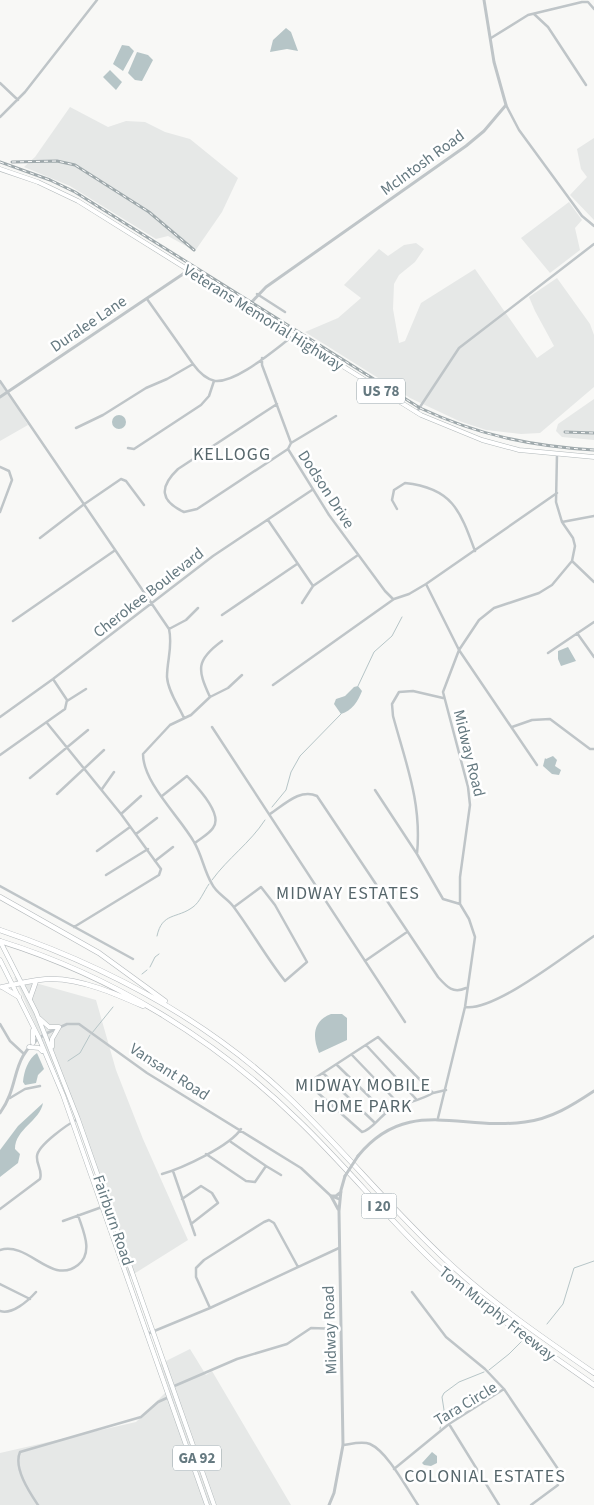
<svg xmlns="http://www.w3.org/2000/svg" width="594" height="1505" viewBox="0 0 594 1505" font-family="'Source Sans 3',sans-serif">
  <style>
    .built { fill: #e6e8e7 }
    .water { fill: #b6c5c7 }
    .lines { fill: none; stroke-linecap: round; stroke-linejoin: round }
    .stream { stroke: #b6c5c7; stroke-width: 1 }
    .primary-casing { stroke: #b1b8ba; stroke-width: 5 }
    .motorway-casing { stroke: #b3b8bb; stroke-width: 5.5 }
    .minor { stroke: #bfc5c8; stroke-width: 2.5 }
    .tertiary { stroke: #bfc5c8; stroke-width: 3 }
    .primary { stroke: #fff; stroke-width: 4 }
    .motorway { stroke: #fff; stroke-width: 4.5 }
    .rail-casing { stroke: #9fa9ac; stroke-width: 3 }
    .rail { stroke: #fff; stroke-width: 1; stroke-dasharray: 4; stroke-linecap: butt }
    .tertiary-bridge { stroke: #bfc5c8; stroke-width: 3 }
    .labels { text-anchor: middle; stroke-width: 5; stroke-linejoin: round; paint-order: stroke }
    .shield { fill: #fff; stroke: #93a1a6; stroke-width: 1 }
    .shield-label { font-size: 15px; font-weight: bold; fill: #657980 }
    .street-label { font-size: 16px; fill: #657980; stroke: #fff }
    .neighbourhood-label { font-size: 18px; letter-spacing: 1px; fill: #56666b; stroke: #fff }
  </style>
  <rect width="100%" height="100%" fill="#f8f8f6"/>
  <path class="built" d="M 70,107 L 108,127 L 126,121 L 145,122 L 165,132 L 190,139 L 238,178 L 222,212 L 195,251 L 168,236 L 156,239 L 70,186 L 24,167 L 35,157 Z
    M 594,138 L 594,220 L 570,195 L 587,177 L 581,169 L 577,149 Z
    M 569,202 L 582,220 L 575,228 L 580,250 L 550,273 L 521,238 Z
    M 416,243 L 424,249 L 415,262 L 399,275 L 394,284 L 393,309 L 399,343 L 405,341 L 421,303 L 475,269 L 537,358 L 554,346 L 535,311 L 529,297 L 557,278 L 590,324 L 594,335 L 594,387 L 540,433 L 521,434 L 486,430 L 459,421 L 410,398 L 305,332 L 338,318 L 361,298 L 344,285 L 379,249 L 388,256 L 404,245 Z
    M 0,380 L 28,425 L 0,441 Z
    M 594,399 L 594,440 L 562,437 L 556,431 L 558,424 Z
    M 14,977 L 96,1000 L 116,1070 L 143,1139 L 188,1240 L 129,1277 L 108,1210 L 62,1084 Z
    M 190,1349 L 206,1375 L 212,1371 L 291,1505 L 0,1505 L 0,1453 L 136,1422 L 169,1389 L 160,1364 Z"/>
  <path class="water" d="M 286,28 L 291,32 L 298,51 L 287,49 L 270,52 L 273,40 Z
    M 122,45 L 129,46 L 134,51 L 123,71 L 113,64 Z
    M 137,52 L 148,55 L 153,60 L 142,81 L 135,80 L 128,73 Z
    M 110,70 L 122,82 L 116,90 L 103,77 Z
    M112 422a7 7 0 1 1 14 0a7 7 0 1 1-14 0Z
    M 568,647 L 576,661 L 561,666 L 558,659 L 558,651 Z
    M 358,686 L 362,691 C 358,701 352,711 341,714 L 334,704 L 336,699 L 345,696 L 354,687 Z
    M 553,756 L 557,760 L 555,766 L 561,770 L 559,775 L 552,774 L 543,766 L 545,758 L 546,759 Z
    M 331,1014 L 342,1014 L 347,1018 L 347,1040 L 319,1053 C 312,1036 313,1021 331,1014 Z
    M 37,1053 L 44,1069 L 38,1075 L 36,1083 L 25,1085 L 23,1082 C 24,1071 28,1059 37,1053 Z
    M 43,1103 C 40,1121 15,1129 15,1149 L 20,1154 L 18,1163 L 0,1177 L 0,1150 L 18,1126 Z
    M 432,1452 L 437,1456 L 437,1463 L 431,1466 L 424,1465 L 422,1463 Z"/>
  <g class="lines">
    <path class="stream" d="M 358,686 L 374,652 L 392,636 L 402,617
      M 272,807 L 286,790 L 291,772 L 300,756 L 341,714
      M 212,880 C 228,858 250,843 265,820
      M 157,936 C 162,912 177,919 193,907 C 200,902 204,891 209,884
      M 150,967 L 155,957 L 159,954
      M 142,974 L 147,970
      M 92,1033 L 113,1007
      M 68,1061 L 80,1053 L 90,1035
      M 547,1324 L 563,1304 L 574,1268 L 594,1261
      M 489,1370 L 509,1354 L 523,1340
      M 440,1429 L 444,1410 L 442,1397 L 444,1393 L 459,1382 L 484,1372"/>
    <g class="primary-casing">
      <path id="primary" d="M 0,169 L 38,182 L 78,201 L 421,415 L 482,440 L 519,450 L 594,457
        M 0,941 L 36,1012 L 78,1119 L 214,1505
        M 0,960 L 39,1038 L 63,1095 L 207,1505
        M 39,1018 L 49,1027 L 59,1027
        M 33,1043 L 33,1030
        M 29,1047 L 39,1048 L 42,1051
        M 52,1047 L 52,1039 L 59,1027
        M 95,1184 L 103,1203 L 108,1204"/>
    </g>
    <g class="motorway-casing">
      <path id="motorway" d="M 0,897 L 99,953 L 165,1001
        M 0,930 C 106,966 204,1018 286,1095 C 342,1148 390,1208 447,1261 C 492,1303 543,1338 594,1373
        M 0,941 C 112,976 215,1039 299,1121 C 352,1172 397,1230 452,1279 C 496,1318 546,1351 594,1385
        M 2,987 C 18,984 35,979 52,979 C 82,979 116,994 143,1006
        M 4,988 L 19,997
        M 30,998 L 36,981"/>
    </g>
    <path class="minor" d="M 534,14 L 548,27 L 586,85
      M 491,38 L 528,15 L 582,2 L 588,2 L 594,9
      M 0,83 L 18,100
      M 506,105 L 519,130 L 582,216 L 594,226
      M 0,117 L 25,92 L 97,0
      M 257,294 L 285,312
      M 147,299 L 193,364 C 198,371 206,379 215,381 C 237,383 275,349 293,336
      M 262,358 L 262,365 L 291,443 L 288,449 L 329,515 L 385,591 L 393,599
      M 0,381 L 169,629 C 173,646 167,660 167,677 C 168,691 178,705 184,718
      M 277,404 L 178,469 C 159,487 160,501 184,512 L 197,509 L 288,449
      M 416,413 L 459,348 L 594,244
      M 76,428 L 103,415 L 146,388 L 167,379 L 193,364
      M 291,443 L 336,416
      M 128,448 L 134,449 L 201,405 L 209,396 L 214,381
      M 0,467 L 9,471 L 12,480 L 0,512
      M 397,509 L 392,500 L 394,490 L 405,483 C 452,488 460,510 475,551
      M 268,520 L 313,586
      M 562,522 L 594,516
      M 40,538 L 83,505 L 121,479 L 126,481 L 144,505
      M 572,561 L 594,582
      M 426,584 L 459,650 L 537,765
      M 302,603 L 313,586 L 358,555
      M 222,615 L 297,564
      M 13,621 L 114,551
      M 169,629 L 186,620 L 198,608
      M 577,633 L 594,657
      M 548,653 L 594,622
      M 273,685 L 394,599 L 409,594 L 426,584 L 557,493
      M 210,697 C 197,669 196,660 222,641
      M 67,701 L 86,689
      M 0,717 L 53,679 L 213,556 L 312,490
      M 47,723 L 121,814 L 161,869 L 159,875 L 74,927
      M 212,727 L 405,1022
      M 512,727 L 532,720 L 550,719 L 590,749 L 594,749
      M 0,755 L 65,709 L 67,700 L 53,679
      M 30,778 L 88,730
      M 102,789 L 114,772
      M 375,790 L 417,854 L 443,899 L 460,904
      M 57,794 L 104,750
      M 162,796 L 187,776 C 196,786 224,814 213,828 C 209,834 201,838 195,843
      M 121,814 L 141,796
      M 270,814 C 284,805 300,788 317,796 L 438,977 C 447,987 453,994 466,988
      M 136,834 L 157,818
      M 97,851 L 130,827
      M 417,854 C 422,803 406,764 393,716 L 392,704 L 399,692 L 413,691 L 443,698
      M 155,861 L 173,847
      M 106,875 L 148,849
      M 0,886 L 133,959
      M 234,907 L 261,887 L 275,905 L 307,962 L 285,981 C 266,957 251,930 233,906 C 227,898 216,893 212,884 C 204,871 202,855 194,842 C 180,817 143,783 143,754 L 170,725 L 191,715 L 210,697 L 228,688 L 242,675
      M 365,961 L 407,932
      M 465,1007 C 494,1012 567,954 594,936
      M 0,1024 L 10,1041 L 23,1053
      M 45,1034 L 67,1024 L 79,1024 L 147,1073 L 301,1168 L 331,1196 L 339,1199
      M 378,1037 L 433,1093 C 418,1102 400,1103 386,1113 C 378,1119 371,1130 362,1132 L 318,1093 L 311,1084 L 312,1080 Z
      M 366,1045 L 416,1099
      M 352,1055 L 400,1105
      M 337,1065 L 386,1113
      M 323,1073 L 374,1122
      M 433,1093 L 446,1090
      M 10,1098 L 25,1089 L 40,1086
      M 438,1118 L 465,1007 L 475,937 L 469,919 L 460,904 L 460,877 L 470,805 L 468,787 L 443,692 L 459,650 L 479,620 L 494,608 L 539,593 L 552,585 L 572,561 L 575,546 L 573,538 L 562,522 L 556,502 L 557,454
      M 206,1154 L 246,1181 L 255,1182 L 266,1166 L 231,1142
      M 266,1166 L 281,1175
      M 173,1171 L 195,1235
      M 162,1174 C 183,1168 230,1146 241,1129
      M 182,1199 L 201,1186 L 212,1193 L 218,1203 L 191,1224
      M 0,1209 L 40,1179 C 43,1170 36,1165 37,1156 C 38,1145 68,1124 78,1119
      M 63,1221 L 102,1207
      M 0,1250 C 29,1241 51,1286 78,1265 C 94,1252 83,1231 78,1215
      M 0,1284 L 30,1299
      M 412,1292 L 446,1337 L 485,1369 L 504,1389 L 558,1469 L 558,1485 L 531,1505
      M 210,1308 L 196,1277 L 196,1268 L 204,1260 L 264,1222 L 269,1220 L 274,1223 L 298,1267
      M 0,1311 C 12,1315 28,1301 36,1292
      M 147,1334 L 210,1308 L 339,1248
      M 172,1387 L 237,1359 L 287,1344 L 311,1328 L 340,1329
      M 449,1424 L 499,1505
      M 343,1445 C 351,1444 362,1441 370,1444 C 388,1452 407,1489 418,1505
      M 394,1469 L 449,1424 L 504,1389
      M 38,1505 C 30,1493 13,1468 20,1452 L 141,1417 L 158,1402 L 169,1397"/>
    <path class="tertiary" d="M 247,307 L 266,287 L 466,146 L 484,131 L 506,105 L 494,62 L 484,0
      M 0,397 L 189,270
      M 0,1113 C 22,1082 8,1058 45,1034
      M 358,1156 C 407,1096 461,1131 525,1122 C 551,1119 573,1105 594,1091
      M 338,1209 L 331,1196 L 336,1196 L 341,1192
      M 329,1505 L 334,1493 L 343,1445 L 339,1211 L 341,1190 L 345,1176"/>
    <use href="#primary" class="primary"/>
    <use href="#motorway" class="motorway"/>
    <g class="rail-casing">
      <path id="rail" d="M 0,162 L 50,180 L 75,192 L 420,408 C 478,435 530,446 594,450
        M 12,162 L 57,161 L 75,165 L 149,212 L 194,250
        M 565,432 L 594,433"/>
    </g>
    <use href="#rail" class="rail"/>
    <path class="tertiary-bridge" d="M 345,1176 L 358,1156"/>
  </g>
  <g class="labels">
    <g class="shield">
      <rect x="357" y="378.5" width="48" height="25" rx="4"/>
      <rect x="361.5" y="1193.5" width="35" height="25" rx="4"/>
      <rect x="173" y="1445.5" width="48" height="25" rx="4"/>
    </g>
    <g class="shield-label">
      <text x="381" y="396">US 78</text>
      <text x="379" y="1211">I 20</text>
      <text x="197" y="1463">GA 92</text>
    </g>
    <g class="street-label">
      <text transform="translate(422 162) rotate(-36)" y="6">McIntosh Road</text>
      <text transform="translate(264 317) rotate(32)" y="6">Veterans Memorial Highway</text>
      <text transform="translate(88 323) rotate(-34)" y="6">Duralee Lane</text>
      <text transform="translate(327 489) rotate(57)" y="6">Dodson Drive</text>
      <text transform="translate(148 592) rotate(-38)" y="6">Cherokee Boulevard</text>
      <text transform="translate(470 753) rotate(76)" y="6">Midway Road</text>
      <text transform="translate(170 1071) rotate(33)" y="6">Vansant Road</text>
      <text transform="translate(114 1220) rotate(71)" y="6">Fairburn Road</text>
      <text transform="translate(498 1313) rotate(38)" y="6">Tom Murphy Freeway</text>
      <text transform="translate(329 1330) rotate(-92)" y="6">Midway Road</text>
      <text transform="translate(465 1403) rotate(-31)" y="6">Tara Circle</text>
    </g>
    <g class="neighbourhood-label">
      <text x="232" y="460">KELLOGG</text>
      <text x="348" y="899">MIDWAY ESTATES</text>
      <text x="363" y="1091">MIDWAY MOBILE<tspan x="363" dy="21">HOME PARK</tspan></text>
      <text x="485" y="1482">COLONIAL ESTATES</text>
    </g>
  </g>
</svg>
